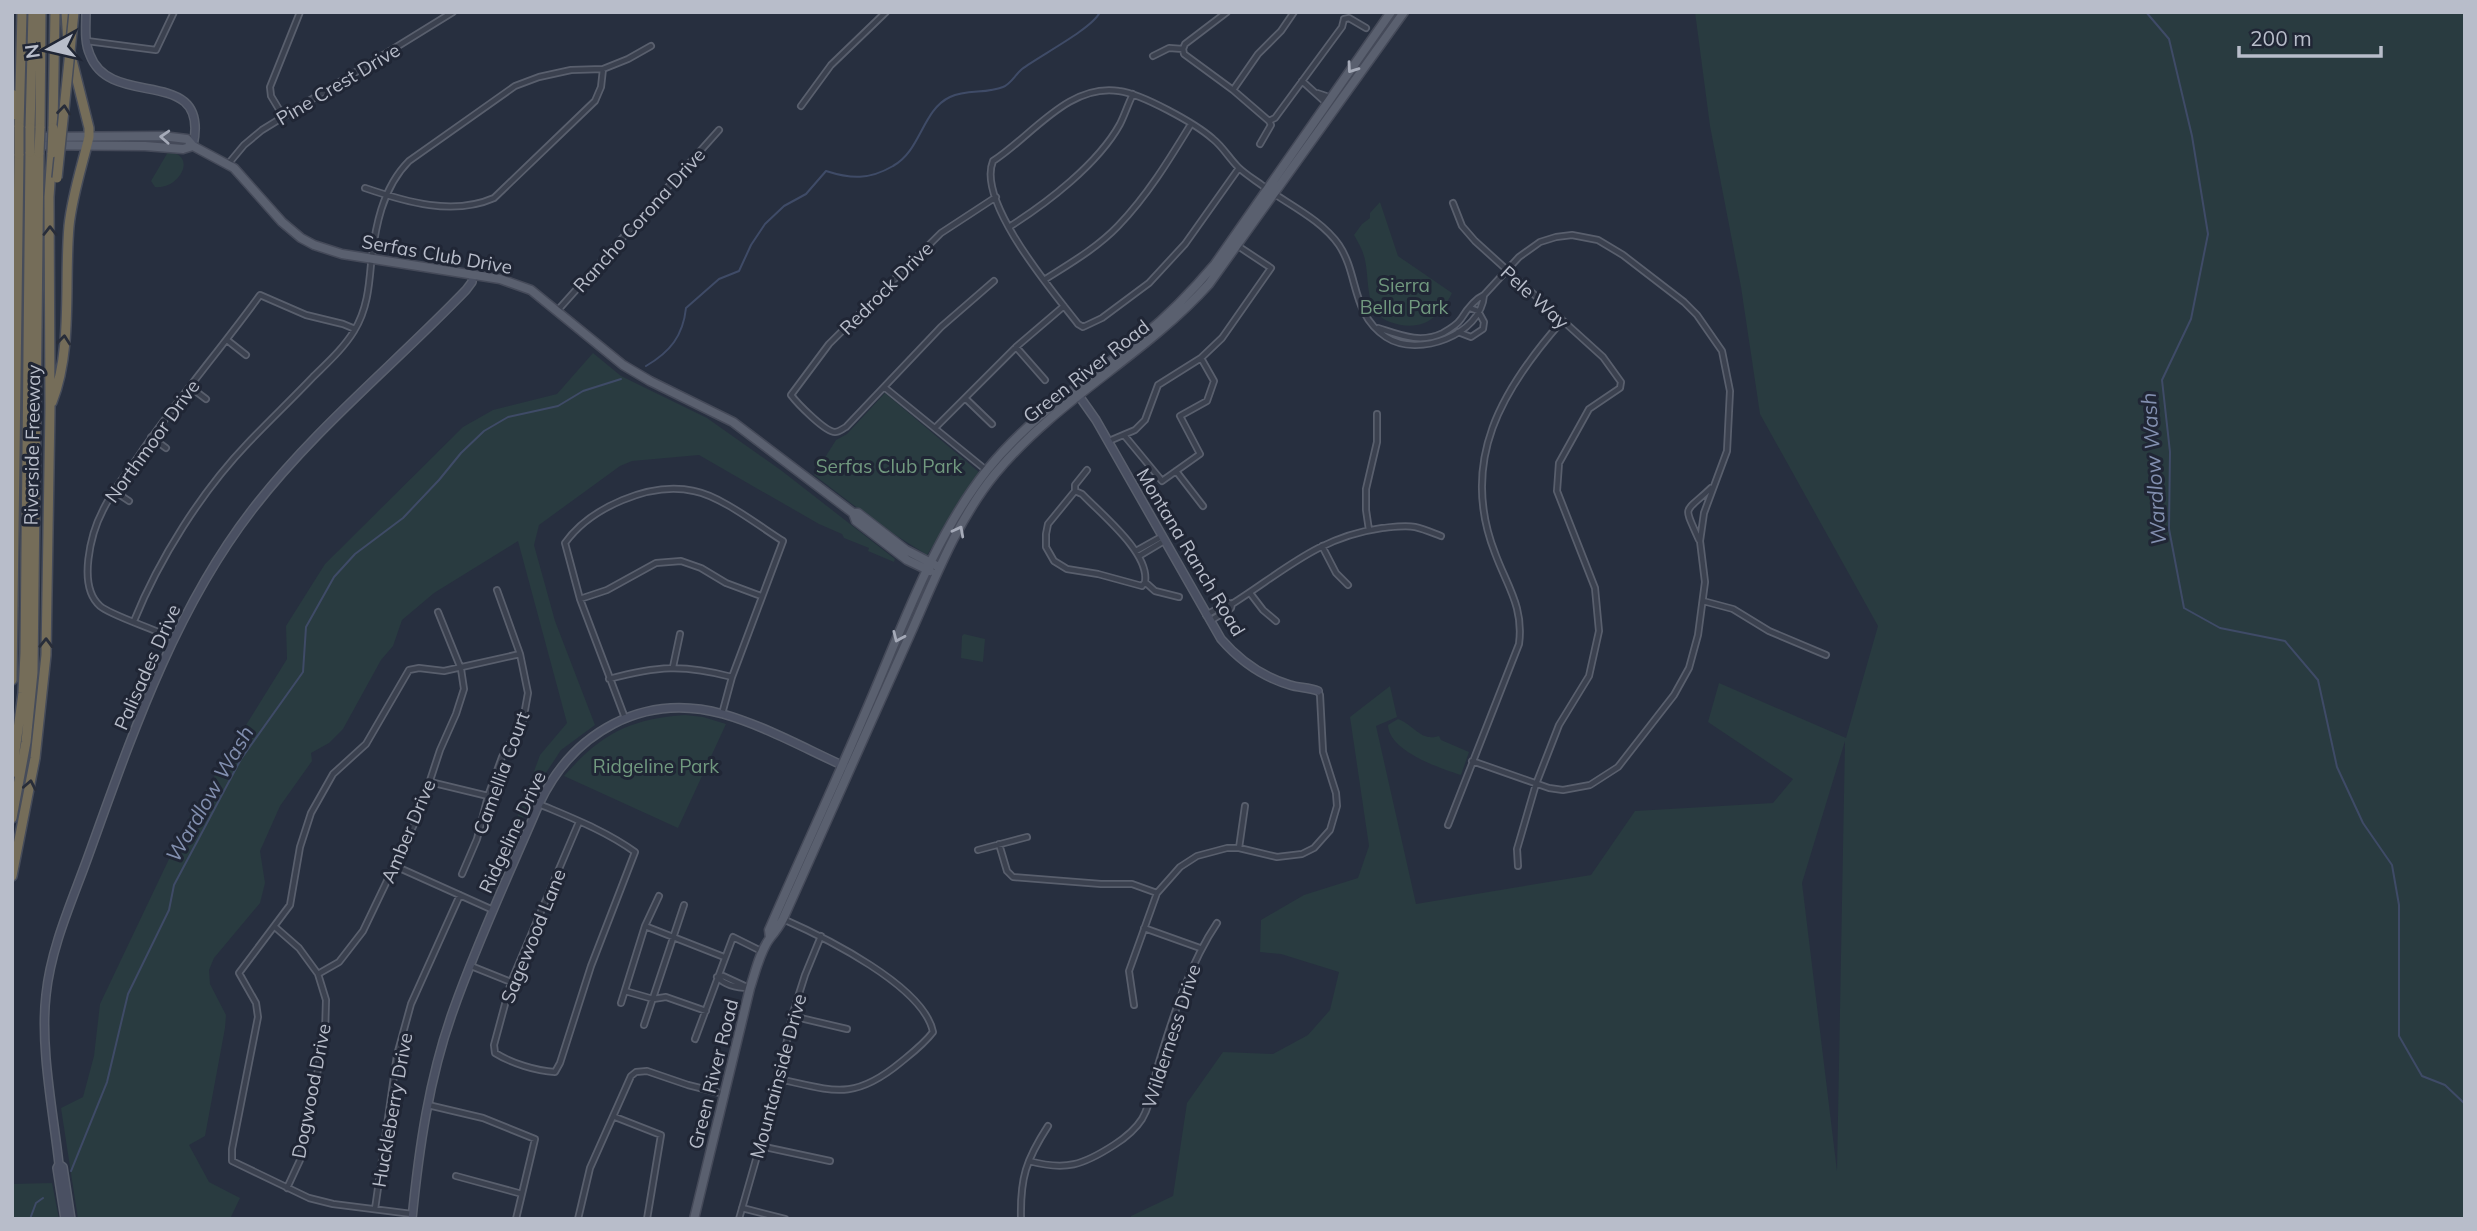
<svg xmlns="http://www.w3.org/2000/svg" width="2477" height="1231" viewBox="0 0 2477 1231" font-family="Mulish,sans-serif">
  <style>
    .green { fill: #293b40; fill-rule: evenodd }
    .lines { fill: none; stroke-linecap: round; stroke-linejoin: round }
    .stream { stroke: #3f4b67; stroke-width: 2 }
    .street-casing { stroke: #595f6d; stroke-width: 8 }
    .secondary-casing { stroke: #595f6d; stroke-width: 10 }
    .primary-casing { stroke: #454a59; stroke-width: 11 }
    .highway-casing { stroke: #464c5a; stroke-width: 12 }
    .street { stroke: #3b414f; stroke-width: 4.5 }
    .secondary { stroke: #4a5062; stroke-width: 7 }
    .primary { stroke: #5a606f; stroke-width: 8 }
    .highway { stroke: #756d59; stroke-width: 9 }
    .highway-bridge-casing { stroke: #464c5a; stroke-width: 12; stroke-linecap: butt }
    .highway-bridge { stroke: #756d59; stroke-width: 9 }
    .oneway { stroke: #a5aab8 }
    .oneway2 { stroke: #282d39 }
    .labels { text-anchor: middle; stroke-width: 6; stroke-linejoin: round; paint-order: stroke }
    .street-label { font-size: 19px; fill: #b8bdca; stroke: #202635 }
    .park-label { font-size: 19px; fill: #71997f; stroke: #202635 }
    .water-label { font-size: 21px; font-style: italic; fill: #828faf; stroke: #202635 }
  </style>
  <rect width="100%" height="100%" fill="#272f3f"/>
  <path class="green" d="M 1695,12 L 2465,12 L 2465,1219 L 1131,1219 L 1131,1216 L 1173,1196 L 1187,1103 L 1223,1052 L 1273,1054 L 1308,1035 L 1330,1010 L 1339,972 L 1281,954 L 1260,952 L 1261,920 L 1304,895 L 1358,878 L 1369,846 L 1350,717 L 1390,686 L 1397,717 L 1376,726 L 1416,904 L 1591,875 L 1635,811 L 1773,803 L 1793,779 L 1708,722 L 1719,683 L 1846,738 L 1878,626 L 1760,414 L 1741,287 L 1710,126 ZM 1845,741 L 1837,1171 L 1802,883 Z
    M 168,152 C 198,154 180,190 155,187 L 151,181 Z
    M 1380,202 L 1398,256 L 1452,293 C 1446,306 1433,323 1417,325 C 1408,327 1399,325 1390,322 C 1364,312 1370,283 1365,260 C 1363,250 1359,244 1354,235 L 1362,224 L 1370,218 L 1370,213 Z
    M 593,353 L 621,376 L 707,418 L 782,471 L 895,559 L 894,562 L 868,551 L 869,548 L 844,538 L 842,534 L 819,524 L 699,455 L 632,461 L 620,466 L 539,525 L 534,545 L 555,621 L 595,725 L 561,750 L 538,785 L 498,870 L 540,755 L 567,723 L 518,541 L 434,593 L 402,620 L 393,646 L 381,660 L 343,729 L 329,743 L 311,753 L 312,761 L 280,806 L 260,851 L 265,883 L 260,903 L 214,958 L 209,970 L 210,984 L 226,1015 L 225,1028 L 205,1136 L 189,1145 L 209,1182 L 240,1198 L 230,1219 L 78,1219 L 61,1108 L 83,1097 L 94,1056 L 100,1004 L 189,817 L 287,659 L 286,626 L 325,564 L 463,427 L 493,410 L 557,394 Z
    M 885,393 L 980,473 L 927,555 L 881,526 L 814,475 L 836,440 L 847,434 Z
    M 964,634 L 985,639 L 983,662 L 961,658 L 962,636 Z
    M 685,715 L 703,717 L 726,724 L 678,828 L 564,776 C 601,734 629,719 685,715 Z
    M 1398,719 C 1414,725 1421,742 1439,736 L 1441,740 L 1469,752 L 1461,775 C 1439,768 1389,751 1388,725 Z
    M 52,1183 L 59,1219 L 12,1219 L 12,1184 Z"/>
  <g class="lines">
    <path class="stream" d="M 2146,12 L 2169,39 L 2192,136 L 2208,234 L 2191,319 L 2162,380 L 2170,452 L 2169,529 L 2184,608 L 2220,628 L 2285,641 L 2318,680 L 2337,767 L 2363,823 L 2392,865 L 2399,905 L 2399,1036 L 2422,1076 L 2445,1085 L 2465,1104
      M 646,366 C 670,352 683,336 686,308 L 719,279 L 739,271 L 751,245 L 765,224 L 784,206 L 806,194 L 826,171 C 851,179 869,180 893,166 C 921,151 922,110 950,97 C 967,89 986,94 1003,87 C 1011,84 1015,75 1022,69 C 1039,56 1092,29 1100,12
      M 71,1171 L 107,1082 L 128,994 L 169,910 L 174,885 L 241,759 L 303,672 L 306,627 L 334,577 L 355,554 L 403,518 L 439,480 L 461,453 L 484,431 L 508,417 L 558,406 L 583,391 L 621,379
      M 30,1219 L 36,1203 L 43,1198"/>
    <g class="street-casing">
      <path id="street" d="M 1227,12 L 1185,44 L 1183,49 L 1184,54 L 1233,90 L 1269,121
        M 1344,19 L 1349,18 L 1366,28
        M 87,41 L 156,50 L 174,12
        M 1153,56 L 1169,48 L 1183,49
        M 1302,81 L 1323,100 L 1327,100
        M 1233,90 L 1258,54 L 1281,31 L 1294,12
        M 1317,93 L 1326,96 L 1327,100
        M 801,106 L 831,65 L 886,12
        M 283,116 L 271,96 L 270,87 L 300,12
        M 1269,121 L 1275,118 L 1342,27 L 1344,19
        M 1260,144 L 1271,125 L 1269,121
        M 229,163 L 244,145 L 262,130 L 453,12
        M 1239,168 L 1185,244 L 1149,283 L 1102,318 L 1083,327 L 1078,324 C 1054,293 976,202 993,161 C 1031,137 1068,83 1119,91 C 1142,94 1195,123 1213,139 C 1223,147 1229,158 1238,167 C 1245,174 1255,180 1263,186 C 1287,204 1321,219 1339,245 C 1359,275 1351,314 1386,337 C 1418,358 1481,335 1484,295
        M 365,188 C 406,202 453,216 494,198 L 595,101 L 601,87 L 603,69
        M 1453,203 L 1462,226 L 1475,241 L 1603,357 L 1621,382 L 1620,388 L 1589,409 L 1559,463 L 1557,491 L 1595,588 L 1599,631 L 1589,676 L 1559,725 L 1536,784 L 1517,849 L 1518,866
        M 1009,227 C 1047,203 1098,164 1120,124 C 1125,114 1128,104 1133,94
        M 1044,280 C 1069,264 1097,248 1118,226 C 1147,196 1169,160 1191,124
        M 994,281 L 941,327 L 846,427 C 842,429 839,432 835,432 C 825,432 797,403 791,395 L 829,344 L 941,233 L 996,197
        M 558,310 L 719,130
        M 1378,328 C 1400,335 1420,344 1443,333 C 1450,329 1457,325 1461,319 C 1466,311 1475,299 1484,295 L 1519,257 L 1540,242 L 1556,237 L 1572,235 L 1598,240 L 1623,255 L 1684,302 L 1697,315 L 1722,351 L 1730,391 L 1727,451 L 1704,513 L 1700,541 L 1705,582 L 1698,635 L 1689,668 L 1674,695 L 1618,767 L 1590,785 L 1563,790 L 1549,788 L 1472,761
        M 1458,332 L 1471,337 L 1483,329 L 1484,322 L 1478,311 L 1470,308
        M 227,340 L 246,355
        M 1016,347 L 1045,380
        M 190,387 L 206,399
        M 884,387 L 986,470
        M 965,398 L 992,424
        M 935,428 L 1016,347 L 1064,306
        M 1124,435 L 1162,481 L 1200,454 L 1180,416 L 1207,401 L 1214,381 L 1201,358
        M 151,437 L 166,448
        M 1109,441 L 1135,430 L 1145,420 L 1158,385 L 1201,358 L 1222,338 L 1271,268 L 1238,246
        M 1087,470 L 1075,485 L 1075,491 L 1048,524 L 1046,534 L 1046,547 L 1054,561 L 1067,569 L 1098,574 L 1142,586 L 1145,582 L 1155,591 L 1179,597
        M 1176,471 L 1203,506
        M 114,491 L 129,501
        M 1075,491 L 1082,494 C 1101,514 1150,553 1145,582
        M 1369,530 L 1366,510 L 1366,489 L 1377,442 L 1377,414
        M 1699,540 C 1683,503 1683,515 1711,488
        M 1322,546 L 1336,573 L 1348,585
        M 1136,551 L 1161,537
        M 1139,556 L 1164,541
        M 1250,593 L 1263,610 L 1276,621
        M 580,599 L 607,590 L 656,563 L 681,561 L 701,568 L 726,583 L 761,596
        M 1703,601 L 1733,609 L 1769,631 L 1826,655
        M 1206,615 L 1228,603 L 1232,604
        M 134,621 C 159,559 201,492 248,443 C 269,421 291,400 312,378 C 327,363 343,349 354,331 C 367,310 369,287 371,264 C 375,228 382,188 409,161 L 515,86 L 539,77 L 571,70 L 603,69 L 628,59 L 651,46
        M 1210,621 L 1231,608 L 1232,604 C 1284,571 1318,537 1382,528 C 1393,527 1405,525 1415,527 C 1424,529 1433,533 1441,536
        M 158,632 C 145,626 109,614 100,606 C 77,586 91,533 103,510 C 112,491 126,474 138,457 C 176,401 220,350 260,295 L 306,315 L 343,324 L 355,329
        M 673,667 L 680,634
        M 609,679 C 657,666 683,664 732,677
        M 625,718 L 580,599 L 565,543 C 590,508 650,481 694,491 C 721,496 759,526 783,541 L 732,677 L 722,714
        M 430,782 L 488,796
        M 539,804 C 572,818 606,831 635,852 L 591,966 L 560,1063 L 555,1072 C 536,1071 511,1063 495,1053 L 494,1045 L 511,982 L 579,822
        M 1448,825 L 1519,644 C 1524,607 1507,586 1495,553 C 1459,461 1502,389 1562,321
        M 999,844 L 1007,871 L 1013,877 L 1101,884 L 1132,884 L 1157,893
        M 1239,848 L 1245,806
        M 978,850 L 1027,837
        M 395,866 L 493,910
        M 462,874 L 477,839 L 488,796 L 502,757 L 523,721 L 528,693 L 520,654 L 497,590
        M 645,926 L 724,957
        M 275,927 L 299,948 L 318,974 L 326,1000 L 325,1034 L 300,1160 L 287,1188
        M 1144,928 L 1200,948
        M 471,966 L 511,982
        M 318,974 L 339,962 L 363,931 L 419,814 L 440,750 L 456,714 L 464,689 L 461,669 L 438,612
        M 717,977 C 725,985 737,988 749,988
        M 717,977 L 723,976 L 749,988
        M 625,991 L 653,999 L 666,997 L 706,1011
        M 621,1003 L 645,926 L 659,896
        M 1134,1005 L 1129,971 L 1157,893 L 1180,867 L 1197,856 L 1227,848 L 1239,848 L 1277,857 L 1302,854 L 1314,848 L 1330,830 L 1337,806 L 1336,793 L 1323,752 L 1320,695 L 1318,691
        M 792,1016 L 847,1029
        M 644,1025 L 684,905
        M 695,1039 L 733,937 L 763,952
        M 779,1079 C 834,1091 854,1101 901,1062 C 912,1053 924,1044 933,1032 C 924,986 824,937 783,919
        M 428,1105 L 483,1118 L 535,1139 L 516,1219
        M 615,1117 L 661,1135 L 647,1219
        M 760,1146 L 830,1161
        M 1029,1161 C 1066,1171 1083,1165 1114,1145 C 1125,1138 1135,1130 1142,1119 C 1152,1102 1153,1081 1159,1062 C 1173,1016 1190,963 1217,923
        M 456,1176 L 522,1194
        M 742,1208 L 785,1219
        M 375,1209 L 397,1055 L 411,1004 L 460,895
        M 412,1214 L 333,1204 L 309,1198 L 232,1161 L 232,1149 L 258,1017 L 256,1003 L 239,973 L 290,905 L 300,847 L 311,813 L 333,774 L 366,744 L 409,670 L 419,668 L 444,671 L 520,654
        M 578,1219 L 590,1168 L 631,1076 L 636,1072 L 647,1071 L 688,1085 L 724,1094
        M 739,1219 L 779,1079 L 792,1016 L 805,975 L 821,936
        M 1021,1219 C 1020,1178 1026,1160 1048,1126"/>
    </g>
    <g class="secondary-casing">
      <path id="secondary" d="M 86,12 C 86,27 84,42 90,55 C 111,111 211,63 193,146
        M 1077,393 L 1096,420 L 1221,639 C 1240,661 1263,677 1290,685 C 1299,688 1309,687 1318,691
        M 59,1164 L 63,1167 L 71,1219
        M 65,1219 L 57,1168 L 59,1164 C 53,1111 40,1047 46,995 C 51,946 73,899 89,854 C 132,735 174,611 252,510 C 314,429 396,363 466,290 L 472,282 L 473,274
        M 412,1219 C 419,1148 429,1078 453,1011 C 478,940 510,872 539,804 C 573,732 643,692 723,714 C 765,726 806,749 846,767"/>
    </g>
    <g class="primary-casing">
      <path id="primary" d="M 36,137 L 162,136 L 187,139 L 193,146 L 234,168 L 282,222 L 301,238 L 314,245 L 342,254 L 500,279 L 531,290 L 623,365 L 650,381 L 733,422 L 853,513 L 858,513 L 906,550 L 935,565
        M 12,145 L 145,146 L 183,149 L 193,146
        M 853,513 L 856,521 L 907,560 L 930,571
        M 770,938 L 769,930 C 803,852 839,775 872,697 C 905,620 935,536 987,470 C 1032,414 1089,380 1143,336 C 1170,314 1193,290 1215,264 L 1391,12
        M 694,1219 L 750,988 C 755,973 760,951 770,938 C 775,932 779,927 783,919 C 823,829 864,738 904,648 C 931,589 954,524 995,474 C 1058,398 1143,357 1209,284 L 1404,12"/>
    </g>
    <g class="highway-casing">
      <path id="highway" d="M 12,94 L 16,115
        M 19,127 L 22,12
        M 30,128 L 33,12
        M 40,128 L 41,12
        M 53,128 L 55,12
        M 52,402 C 73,349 64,282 69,226 C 72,196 82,166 89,137 L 89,128 L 68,44 L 66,12
        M 12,680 L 19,154
        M 12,773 L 23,693 L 25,653 L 30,152
        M 12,818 L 26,742 L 33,672 L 39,153
        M 12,876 L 35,758 L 46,655 L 50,407 L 49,197 L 52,153"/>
    </g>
    <use href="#street" class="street"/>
    <use href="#secondary" class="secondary"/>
    <use href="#primary" class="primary"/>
    <use href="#highway" class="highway"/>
    <g class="highway-bridge-casing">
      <path id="highway-bridge" d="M 30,128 L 30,152
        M 39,153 L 40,128
        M 52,153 L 53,128
        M 19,154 L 19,127
        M 57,178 L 74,12"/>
    </g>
    <use href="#highway-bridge" class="highway-bridge"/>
  </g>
  <defs><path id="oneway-chevron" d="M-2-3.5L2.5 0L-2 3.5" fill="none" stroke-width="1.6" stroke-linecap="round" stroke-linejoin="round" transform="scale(1.75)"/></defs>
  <g class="oneway">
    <use href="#oneway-chevron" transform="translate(1352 68) rotate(125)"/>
    <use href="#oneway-chevron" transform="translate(165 137) rotate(-177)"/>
    <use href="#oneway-chevron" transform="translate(959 531) rotate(-62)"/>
    <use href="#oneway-chevron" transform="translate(898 637) rotate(114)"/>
  </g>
  <g class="oneway2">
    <use href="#oneway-chevron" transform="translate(64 110) rotate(-84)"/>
    <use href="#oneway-chevron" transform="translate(50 231) rotate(-90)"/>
    <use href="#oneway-chevron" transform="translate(64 340) rotate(-84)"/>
    <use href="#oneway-chevron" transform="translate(46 643) rotate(-89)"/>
    <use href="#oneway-chevron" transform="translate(30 785) rotate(-79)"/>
  </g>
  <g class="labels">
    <g class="street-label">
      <text transform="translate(338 84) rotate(-31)" y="7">Pine Crest Drive</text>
      <text transform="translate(639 220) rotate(-48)" y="7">Rancho Corona Drive</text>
      <text transform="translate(437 254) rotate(10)" y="7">Serfas Club Drive</text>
      <text transform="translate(886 288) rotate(-45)" y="7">Redrock Drive</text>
      <text transform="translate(1535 297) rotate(42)" y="7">Pele Way</text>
      <text transform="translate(1086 371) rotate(-38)" y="7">Green River Road</text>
      <text transform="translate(152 441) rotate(-54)" y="7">Northmoor Drive</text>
      <text transform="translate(32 445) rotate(-89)" y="7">Riverside Freeway</text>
      <text transform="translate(1191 552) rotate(59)" y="7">Montana Ranch Road</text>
      <text transform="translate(147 667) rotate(-66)" y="7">Palisades Drive</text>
      <text transform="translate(501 773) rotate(-70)" y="7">Camellia Court</text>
      <text transform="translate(408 831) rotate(-67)" y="7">Amber Drive</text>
      <text transform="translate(512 832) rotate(-65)" y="7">Ridgeline Drive</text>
      <text transform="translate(533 936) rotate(-68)" y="7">Sagewood Lane</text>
      <text transform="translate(1171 1036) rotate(-72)" y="7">Wilderness Drive</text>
      <text transform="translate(713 1074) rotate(-76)" y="7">Green River Road</text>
      <text transform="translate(778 1076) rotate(-75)" y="7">Mountainside Drive</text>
      <text transform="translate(311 1091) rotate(-79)" y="7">Dogwood Drive</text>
      <text transform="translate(392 1110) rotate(-80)" y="7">Huckleberry Drive</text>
    </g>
    <g class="park-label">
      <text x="1404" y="292">Sierra<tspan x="1404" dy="22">Bella Park</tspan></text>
      <text x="889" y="473">Serfas Club Park</text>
      <text x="656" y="773">Ridgeline Park</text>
    </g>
    <g class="water-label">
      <text transform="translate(2154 469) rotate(-94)" y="7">Wardlow Wash</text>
      <text transform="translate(210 794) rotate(-60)" y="7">Wardlow Wash</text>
    </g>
  </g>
  <rect width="2477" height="1231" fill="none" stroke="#b8bdca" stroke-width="28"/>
  <g transform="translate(49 49) rotate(262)" stroke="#202635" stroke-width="5" paint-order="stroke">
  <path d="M0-5L12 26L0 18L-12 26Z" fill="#b8bdca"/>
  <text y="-10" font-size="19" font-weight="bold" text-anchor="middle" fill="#b8bdca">N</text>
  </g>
  <path d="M2239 46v10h142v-10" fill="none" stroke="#b8bdca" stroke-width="3.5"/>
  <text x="2250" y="46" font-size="21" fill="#b8bdca" stroke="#202635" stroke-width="5" paint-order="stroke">200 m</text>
</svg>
